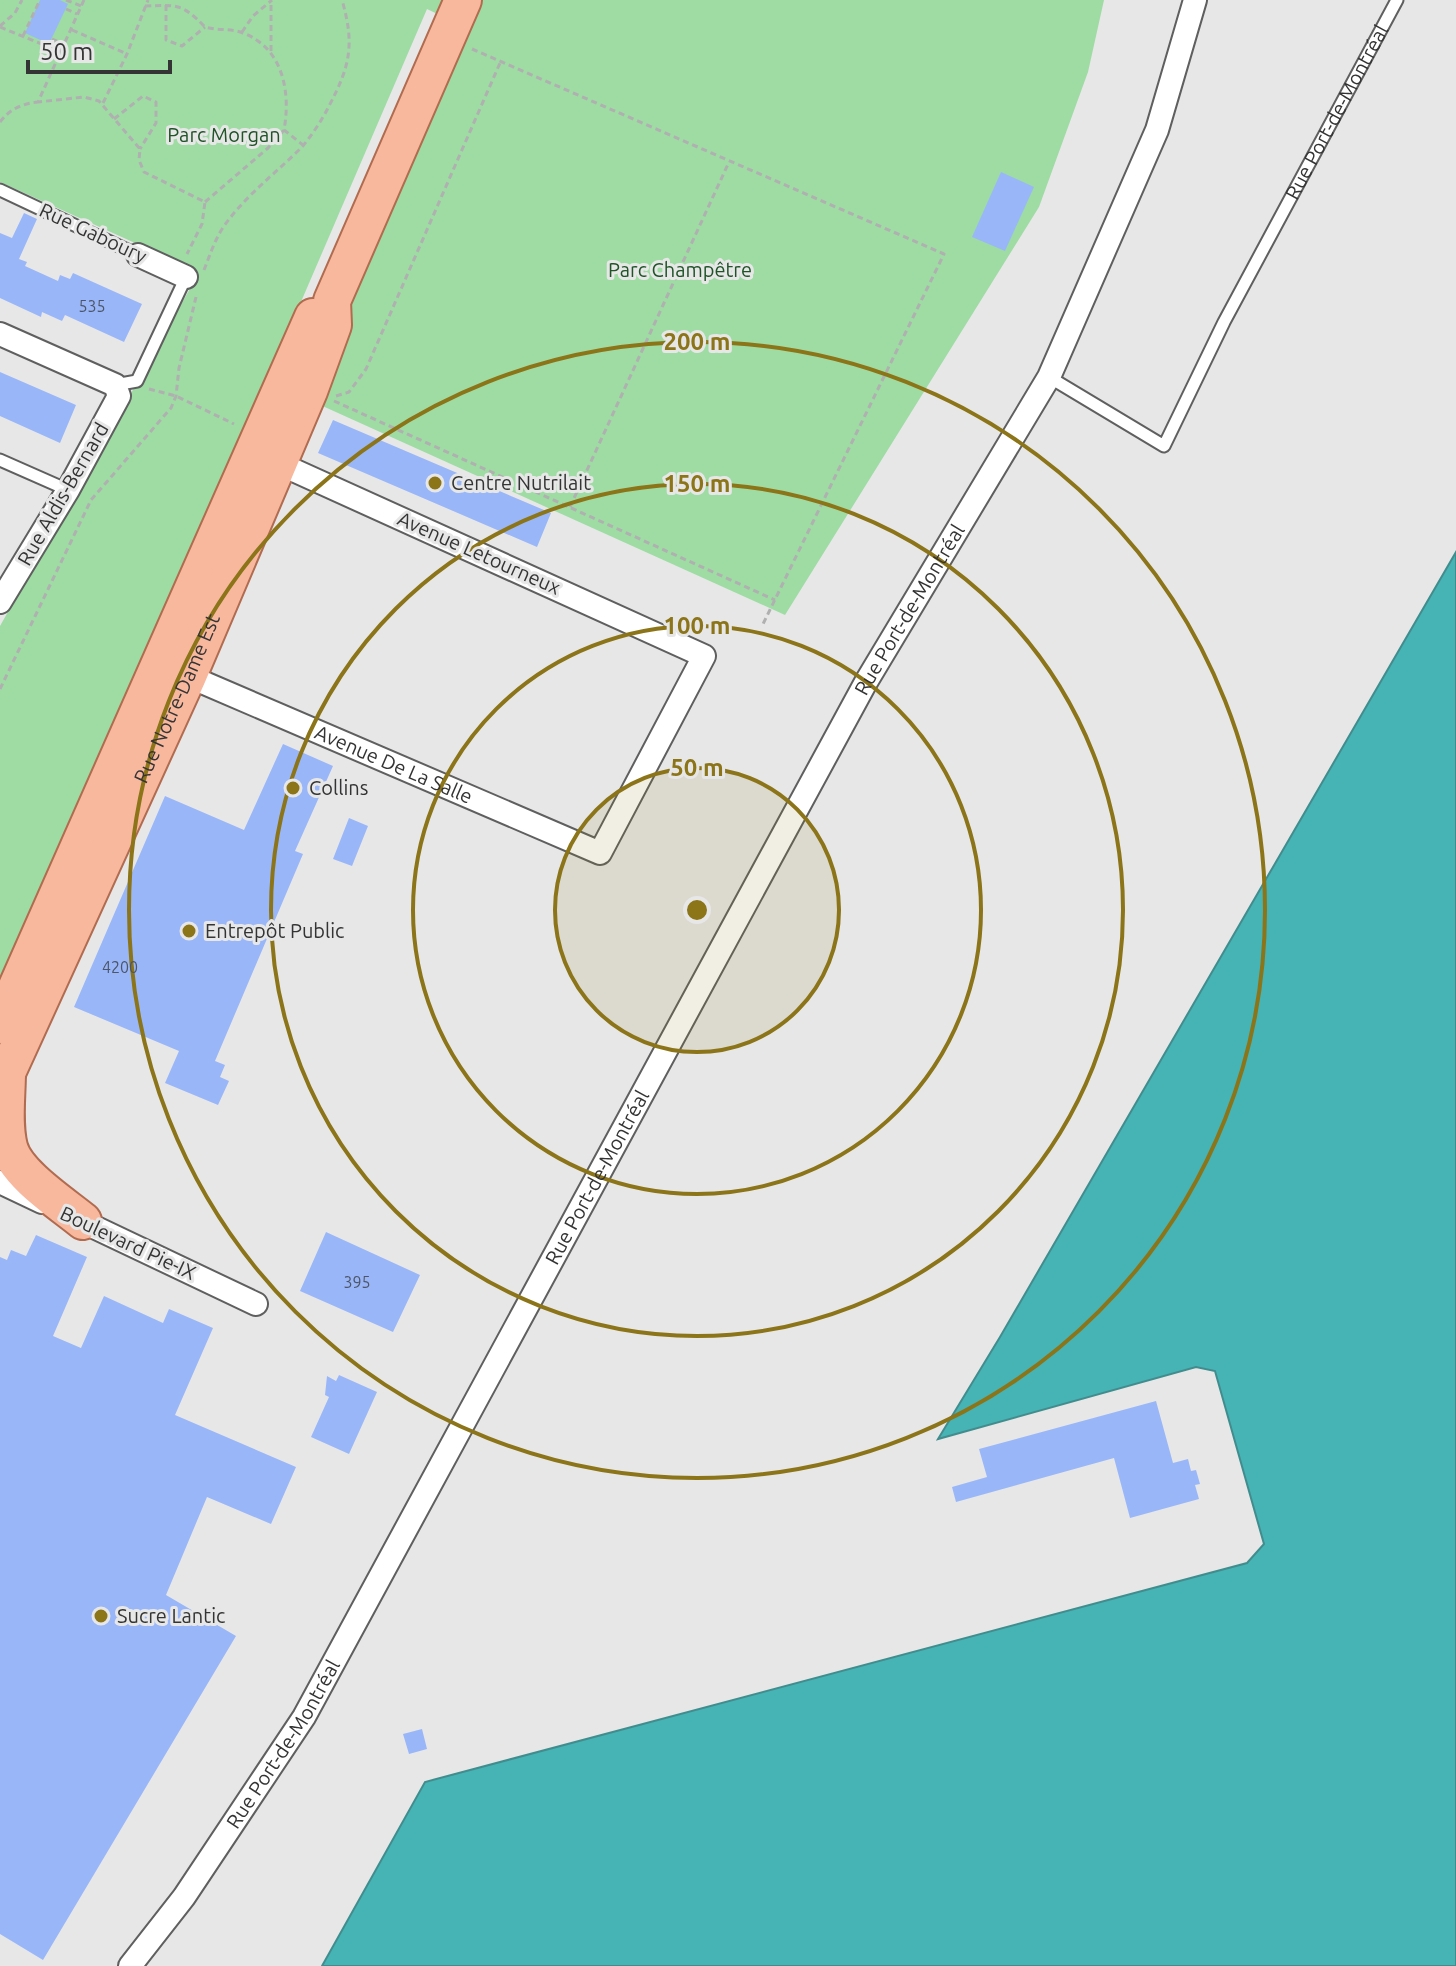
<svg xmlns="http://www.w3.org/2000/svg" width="1456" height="1966" viewBox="0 0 1456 1966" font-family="Ubuntu,sans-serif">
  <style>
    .green { fill: #9edca3 }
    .water { fill: #46b3b4; stroke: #418d8e; stroke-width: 2 }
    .building { fill: #99b7f8 }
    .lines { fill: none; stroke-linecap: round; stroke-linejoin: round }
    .lane-casing { stroke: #5f5f60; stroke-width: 15 }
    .street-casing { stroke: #5f5f60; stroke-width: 26 }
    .primary-casing { stroke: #b16b4f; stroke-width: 40 }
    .path { stroke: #b0b0b1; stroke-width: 3; stroke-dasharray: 6 4; stroke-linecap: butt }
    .lane { stroke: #fff; stroke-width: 11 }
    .street { stroke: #fff; stroke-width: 22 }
    .primary { stroke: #f8b89e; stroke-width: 36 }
    .ring { fill: none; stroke: #8c7418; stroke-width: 4 }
    .poi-dot { fill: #8c7418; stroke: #e7e7e8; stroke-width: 3 }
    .labels { text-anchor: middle; stroke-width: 6; stroke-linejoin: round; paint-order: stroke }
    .number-label { font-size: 16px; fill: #4d5566 }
    .street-label { font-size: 20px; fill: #343435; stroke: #e7e7e8 }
    .park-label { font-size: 20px; fill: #1f5427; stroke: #e7e7e8 }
    .poi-label { font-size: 20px; fill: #343435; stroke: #e7e7e8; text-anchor: start }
    .centre { fill: #8c7418; stroke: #e7e7e8; stroke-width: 4 }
    .ring-label { font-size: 24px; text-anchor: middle; font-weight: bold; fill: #8c7418; stroke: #e7e7e8; stroke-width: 6; stroke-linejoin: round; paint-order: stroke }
  </style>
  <rect width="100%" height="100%" fill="#e7e7e8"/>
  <path class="green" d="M 0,0 L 464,0 L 454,22 L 427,9 L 134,690 L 0,985 L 0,626 L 192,285 L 197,271 L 0,182 Z
    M 470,0 L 1104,0 L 1088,72 L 1039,207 L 785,615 L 296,394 Z"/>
  <path class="water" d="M 1456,552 L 1456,1966 L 322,1966 L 425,1782 L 1247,1563 L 1264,1544 L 1215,1371 L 1196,1367 L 938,1439 L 1000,1337 Z"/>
  <path class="building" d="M 40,0 L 60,0 L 68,4 L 49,44 L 25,33 Z
    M 1001,172 L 1034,187 L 1005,251 L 972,237 Z
    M 24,213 L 37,219 L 19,259 L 27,262 L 25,266 L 58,281 L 60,275 L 70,279 L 73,273 L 142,304 L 124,342 L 65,315 L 62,321 L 42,312 L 41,317 L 0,298 L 0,233 L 12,238 Z
    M 0,372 L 76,405 L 60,443 L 0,416 Z
    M 333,420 L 551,513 L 537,547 L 318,453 Z
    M 283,744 L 333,766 L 295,851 L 303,854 L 215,1061 L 225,1065 L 220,1077 L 229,1081 L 218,1105 L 165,1083 L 179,1051 L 74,1007 L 165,796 L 244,830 Z
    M 349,818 L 368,826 L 352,866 L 333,859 Z
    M 326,1232 L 420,1275 L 393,1332 L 300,1291 Z
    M 36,1235 L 87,1257 L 53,1336 L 81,1348 L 104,1296 L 163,1323 L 169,1309 L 213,1328 L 175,1415 L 296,1467 L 271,1524 L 207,1497 L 166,1595 L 236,1636 L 43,1960 L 0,1934 L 0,1257 L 7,1260 L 11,1250 L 26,1256 Z
    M 339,1375 L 377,1392 L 349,1454 L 311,1437 L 329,1397 L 325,1395 L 327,1376 L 336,1381 Z
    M 1156,1401 L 1173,1463 L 1188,1459 L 1191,1471 L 1196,1470 L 1200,1484 L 1195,1485 L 1199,1499 L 1130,1518 L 1114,1458 L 956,1502 L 952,1487 L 987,1477 L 979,1449 Z
    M 422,1729 L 427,1749 L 409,1754 L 403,1734 Z"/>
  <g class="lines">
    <g class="lane-casing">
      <g id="lane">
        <path d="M 0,190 L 138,255"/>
        <path id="s1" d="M 1049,377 L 1164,446 L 1224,322 L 1397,0"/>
        <path d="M 115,385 L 137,381 L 186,277"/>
        <path d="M 0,460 L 68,490"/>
      </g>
    </g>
    <g class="street-casing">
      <g id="street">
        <path d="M 138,255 L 186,277"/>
        <path d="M 0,334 L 115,385 L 119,396 L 68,490 L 0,602"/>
        <path id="s2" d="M 188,676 L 600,853 L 704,656 L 269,459"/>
        <path d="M 0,1182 L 42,1202"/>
        <path d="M 73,1217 L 256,1304"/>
        <path id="s3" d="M 130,1966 L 184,1897 L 304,1717 L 866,682 L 1049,377 L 1157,130 L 1195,0"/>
      </g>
    </g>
    <g class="primary-casing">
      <g id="primary">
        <path d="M 0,1025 L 313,317"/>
        <path d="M 7,1072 C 7,1095 3,1124 9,1147 C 16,1174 61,1203 83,1221"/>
        <path id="s4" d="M 0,1088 L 188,676 L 309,391 L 333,325 L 332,301 L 463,0"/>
      </g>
    </g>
    <path class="path" d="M 66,0 L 81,6
      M 84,0 L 38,102 L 84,97 L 99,101 L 140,149 L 139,160 L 144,172 L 205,202 L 202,224 L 187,254
      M 166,5 L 166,40 L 182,46 L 205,27
      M 145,6 C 177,5 182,3 205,27 C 218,31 231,28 243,33 C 283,48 291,92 284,130 L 303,145
      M 66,9 L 77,14
      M 0,26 L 15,13 L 22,0
      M 0,27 L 61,52
      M 72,30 L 127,54
      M 242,32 L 253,16 L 272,0
      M 23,36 L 40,0
      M 52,39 L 63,44
      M 472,49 L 944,254 L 763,624
      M 271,51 L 271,1
      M 103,103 L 127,54 L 148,0
      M 114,119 L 143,96 L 156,102 L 156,123 L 140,149
      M 0,122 C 10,109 21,104 38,102
      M 205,202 L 268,148 L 284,130
      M 204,270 C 210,255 215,239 224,226 C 246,195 276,173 302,147 C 312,135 322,120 329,106 C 350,66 355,45 342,0
      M 149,389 L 176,396 L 234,424
      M 336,396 L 349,392 L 366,369 L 500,63
      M 334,401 L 775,600
      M 570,507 L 729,162
      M 0,689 L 91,500 L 171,408 L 176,396 L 179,368 L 196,297"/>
    <use href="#lane" class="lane"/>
    <use href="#street" class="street"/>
    <use href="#primary" class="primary"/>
  </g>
  <circle cx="697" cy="910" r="142" fill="#8c7418" fill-opacity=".12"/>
  <g class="ring">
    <circle cx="697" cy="910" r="142"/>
    <circle cx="697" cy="910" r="284"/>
    <circle cx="697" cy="910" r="426"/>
    <circle cx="697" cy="910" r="568"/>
  </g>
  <g class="poi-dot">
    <circle cx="435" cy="483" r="8"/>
    <circle cx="293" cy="788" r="8"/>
    <circle cx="189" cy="931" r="8"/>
    <circle cx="101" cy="1616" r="8"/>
  </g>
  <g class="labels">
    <g class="number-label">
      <text x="92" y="312">535</text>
      <text x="120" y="973">4200</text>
      <text x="357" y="1288">395</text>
    </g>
    <g class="street-label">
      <text dy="7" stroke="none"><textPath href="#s1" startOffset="510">Rue Port-de-Montréal</textPath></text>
      <text transform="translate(93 233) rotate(25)" y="7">Rue Gaboury</text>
      <text transform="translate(63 494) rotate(-60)" y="7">Rue Aldis-Bernard</text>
      <text transform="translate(479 553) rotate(24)" y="7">Avenue Letourneux</text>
      <text dy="7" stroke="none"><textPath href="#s3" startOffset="1566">Rue Port-de-Montréal</textPath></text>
      <text dy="7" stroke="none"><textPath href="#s4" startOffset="428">Rue Notre-Dame Est</textPath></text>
      <text dy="7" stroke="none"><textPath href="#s2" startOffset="224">Avenue De La Salle</textPath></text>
      <text dy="7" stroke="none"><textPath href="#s3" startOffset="918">Rue Port-de-Montréal</textPath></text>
      <text transform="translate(128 1243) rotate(25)" y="7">Boulevard Pie-IX</text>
      <text dy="7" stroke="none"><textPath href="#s3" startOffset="270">Rue Port-de-Montréal</textPath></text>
    </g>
    <g class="park-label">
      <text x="224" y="142">Parc Morgan</text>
      <text x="680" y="277">Parc Champêtre</text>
    </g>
    <g class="poi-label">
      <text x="451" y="490">Centre Nutrilait</text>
      <text x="309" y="795">Collins</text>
      <text x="205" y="938">Entrepôt Public</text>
      <text x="117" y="1623">Sucre Lantic</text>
    </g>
  </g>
  <circle cx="697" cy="910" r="12" class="centre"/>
  <g class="ring-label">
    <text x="697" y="350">200 m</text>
    <text x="697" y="492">150 m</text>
    <text x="697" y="634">100 m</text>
    <text x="697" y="776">50 m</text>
  </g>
  <path d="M28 60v12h142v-12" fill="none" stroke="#343435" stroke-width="4"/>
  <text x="40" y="60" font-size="24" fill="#343435" stroke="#e7e7e8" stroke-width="6" paint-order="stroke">50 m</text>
</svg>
